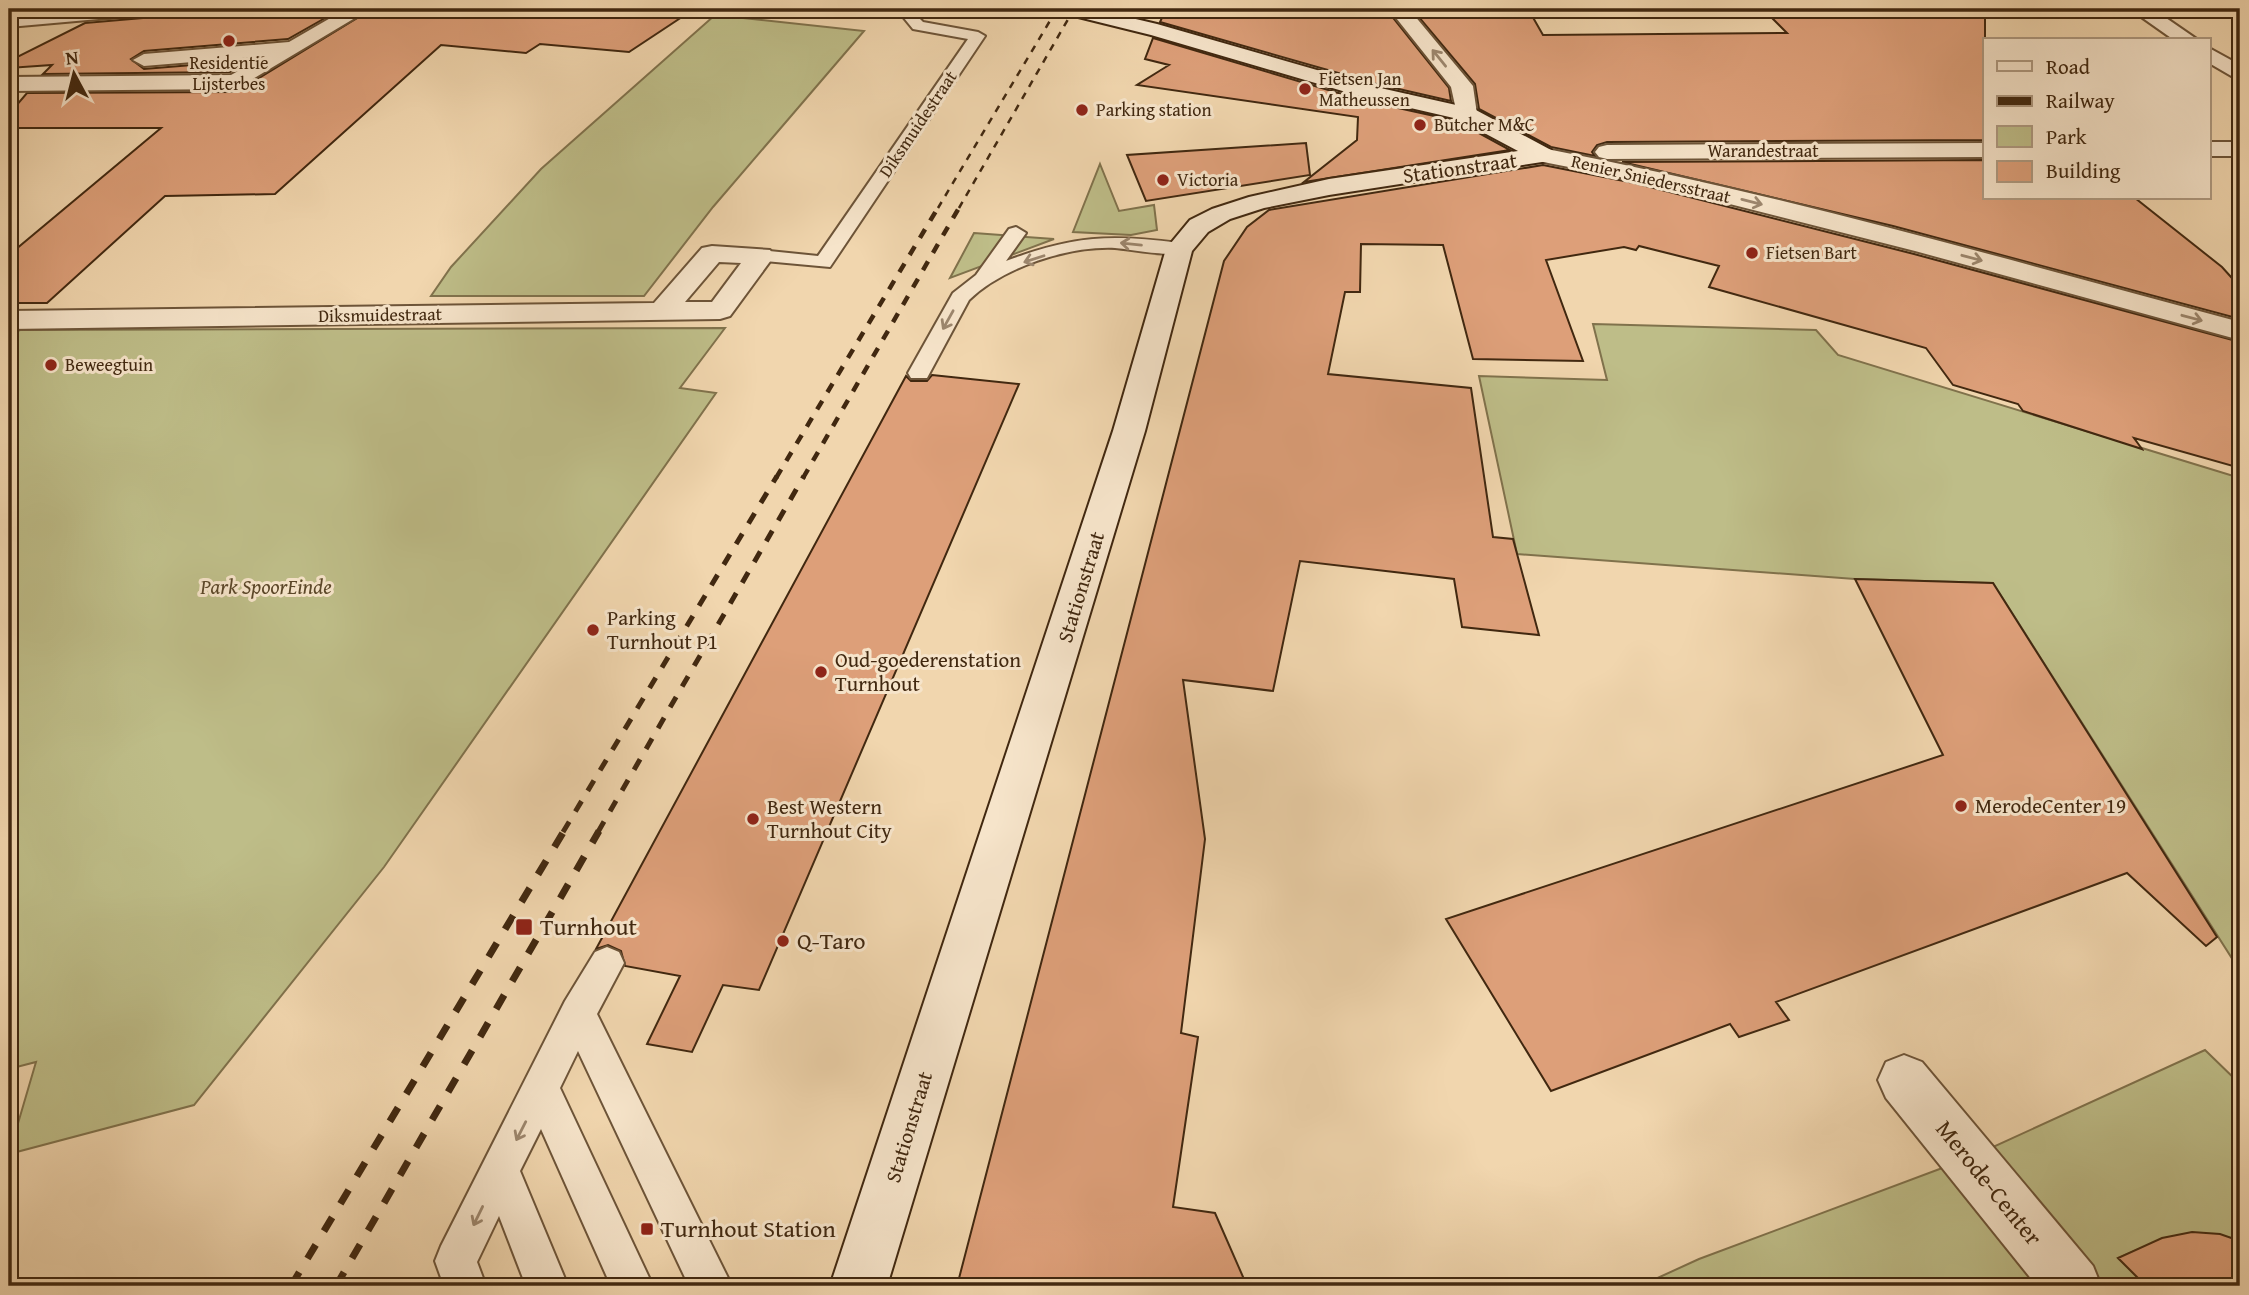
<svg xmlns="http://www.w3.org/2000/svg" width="2249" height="1295" viewBox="0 0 2249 1295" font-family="'Gentium Book Plus',serif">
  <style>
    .green { fill: #bebd88; stroke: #80724c; stroke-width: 2 }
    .building { fill: #dd9f79; stroke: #412810; stroke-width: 2 }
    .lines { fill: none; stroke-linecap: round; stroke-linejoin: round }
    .lane-casing { stroke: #6d5438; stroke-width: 4 }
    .street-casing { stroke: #6d5438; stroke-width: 4 }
    .secondary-casing { stroke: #412810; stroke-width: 4 }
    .lane { fill: #f6e4ca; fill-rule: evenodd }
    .street { fill: #f6e4ca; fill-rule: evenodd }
    .secondary { fill: #f6e4ca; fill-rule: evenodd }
    .rail-far3 { stroke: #412810; stroke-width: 2.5; stroke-dasharray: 7 7; stroke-linecap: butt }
    .rail-far2 { stroke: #412810; stroke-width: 4.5; stroke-dasharray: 10 10; stroke-linecap: butt }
    .rail-far1 { stroke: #412810; stroke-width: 5; stroke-dasharray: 12 12; stroke-linecap: butt }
    .rail { stroke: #412810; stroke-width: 7; stroke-dasharray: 16 16; stroke-linecap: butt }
    .oneway { stroke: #9c866d }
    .poi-dot { fill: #8f2418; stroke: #f6e4ca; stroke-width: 2.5 }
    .labels { text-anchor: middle; stroke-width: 6; stroke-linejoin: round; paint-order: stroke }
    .far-poi-label { font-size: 18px; fill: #412810; stroke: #f6e4ca; text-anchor: start }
    .far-street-label { font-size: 18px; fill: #412810; stroke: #f6e4ca }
    .street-label { font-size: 21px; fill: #412810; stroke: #f6e4ca }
    .park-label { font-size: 21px; font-style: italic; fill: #5a4628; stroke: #f6e4ca }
    .poi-label { font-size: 21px; fill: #412810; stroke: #f6e4ca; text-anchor: start }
    .near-poi-label { font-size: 24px; fill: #412810; stroke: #f6e4ca; text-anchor: start }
    .near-street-label { font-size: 24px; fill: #412810; stroke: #f6e4ca }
  </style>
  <rect width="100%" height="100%" fill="#f1d6ae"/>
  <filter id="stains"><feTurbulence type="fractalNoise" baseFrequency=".00286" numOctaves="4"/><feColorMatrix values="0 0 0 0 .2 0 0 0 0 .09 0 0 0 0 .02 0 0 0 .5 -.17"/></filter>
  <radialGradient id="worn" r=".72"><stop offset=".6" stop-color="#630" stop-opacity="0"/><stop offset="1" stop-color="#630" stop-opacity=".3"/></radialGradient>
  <path class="green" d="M 715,15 L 864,31 L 713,207 L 644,296 L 431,296 L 451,267 L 541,169 Z
    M 1100,164 L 1119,211 L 1154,205 L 1157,230 L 1131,235 L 1073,232 Z
    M 974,233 L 1054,239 L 950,278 Z
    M 1593,324 L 1816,330 L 1838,355 L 2240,478 L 2240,971 L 1993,583 L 1855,579 L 1517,554 L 1479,376 L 1607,380 Z
    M 725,328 L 680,388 L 716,393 L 384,867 L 194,1105 L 9,1154 L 36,1062 L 9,1069 L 9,335 L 20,330 Z
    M 2205,1050 L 2240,1084 L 2240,1241 C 2194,1225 2160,1239 2118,1258 L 2146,1286 L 1640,1286 L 1699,1259 L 1969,1158 Z"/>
  <path class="building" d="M 175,9 L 341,9 L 288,39 L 144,51 L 131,59 L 144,69 L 253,60 L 230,72 L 43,74 L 52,65 L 9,68 L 9,61 L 85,23 L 166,16 Z
    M 372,9 L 694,9 L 629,52 L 540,44 L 526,53 L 441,45 L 275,194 L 165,196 L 47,303 L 9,303 L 9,255 L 161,128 L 9,128 L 9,114 L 27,93 L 236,92 Z
    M 1166,9 L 1386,9 L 1449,88 L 1451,101 L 1377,84 L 1160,22 Z
    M 1412,9 L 1507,9 L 1511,14 L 1531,14 L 1543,35 L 1787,33 L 1766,12 L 1952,10 L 1960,17 L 1985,17 L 1985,140 L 1607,142 L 1597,145 L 1592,152 L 1595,156 L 1551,147 L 1479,109 L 1475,84 Z
    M 1153,38 L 1362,100 L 1457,121 L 1510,150 L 1304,182 L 1357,140 L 1358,117 L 1137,85 L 1169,65 L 1145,59 Z
    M 1306,143 L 1310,175 L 1146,201 L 1127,155 Z
    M 1985,160 L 1985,198 L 2135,198 L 2222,267 L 2240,287 L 2240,319 L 1893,226 L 1622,162 Z
    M 1543,165 L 1634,183 L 1914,254 L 2240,342 L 2240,468 L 2134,438 L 2142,449 L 2023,411 L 2018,404 L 1953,385 L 1926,348 L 1709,287 L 1719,266 L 1639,246 L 1636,250 L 1624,247 L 1546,260 L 1583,361 L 1473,359 L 1443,245 L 1361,244 L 1360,292 L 1345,292 L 1328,374 L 1471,388 L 1493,537 L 1513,539 L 1539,635 L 1462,627 L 1454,579 L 1300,561 L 1273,691 L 1183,680 L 1205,839 L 1181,1033 L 1198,1037 L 1173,1207 L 1215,1213 L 1247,1286 L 957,1286 L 1224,261 L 1247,227 L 1269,210 Z
    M 932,375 L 1019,384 L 759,990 L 723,985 L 692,1052 L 647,1044 L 680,976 L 625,966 L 621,951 L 608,945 L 596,949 L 906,376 L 911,381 L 927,381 Z
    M 1855,579 L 1993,583 L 2217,937 L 2206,946 L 2127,873 L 1776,1002 L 1789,1020 L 1739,1037 L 1730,1024 L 1551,1091 L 1446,919 L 1943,755 Z
    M 2192,1232 L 2220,1234 L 2240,1241 L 2240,1286 L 2146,1286 L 2118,1258 L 2162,1238 Z"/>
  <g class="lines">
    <g class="lane-casing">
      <path id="lane" d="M 120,9 L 173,9 L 166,13 L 9,27 L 9,19 Z
        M 908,9 L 922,9 L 919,18 L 923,22 L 978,32 L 985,36 L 830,267 L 753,260 L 750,256 L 753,252 L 760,250 L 818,256 L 968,39 L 913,29 L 904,18 Z
        M 1016,227 L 1026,233 L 1006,261 C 1073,236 1109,234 1179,243 L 1189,249 C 1181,260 1131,249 1115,248 C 1068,246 1003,267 969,300 L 927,378 L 911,378 L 908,373 L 953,293 L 976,275 L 1009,229 Z
        M 607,947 L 619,952 L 624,963 L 597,1014 L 732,1286 L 689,1286 L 578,1051 L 560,1088 L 653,1286 L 611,1286 L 541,1129 L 520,1171 L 568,1286 L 526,1286 L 499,1216 L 477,1262 L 486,1286 L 444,1286 L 435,1261 L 441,1246 L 565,1001 L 595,952 Z"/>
    </g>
    <g class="street-casing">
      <path id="street" d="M 346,9 L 370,9 L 236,89 L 9,91 L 9,77 L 231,75 L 265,56 L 144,66 L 133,60 L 144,54 L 289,42 Z
        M 1389,9 L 1409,9 L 1473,86 L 1477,114 L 1474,119 L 1458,119 L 1451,87 Z
        M 2130,9 L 2153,9 L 2198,40 L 2174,40 Z
        M 2209,48 L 2240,65 L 2240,81 L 2209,63 Z
        M 2209,142 L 2240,142 L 2240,156 L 2209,156 Z
        M 1985,143 L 1985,157 L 1607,159 L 1599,157 L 1595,152 L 1599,147 L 1607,145 Z
        M 1542,148 C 1777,193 2009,260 2240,322 L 2240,340 L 1915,251 L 1635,180 L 1533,160 L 1530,155 L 1533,150 Z
        M 712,246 L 770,250 L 774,256 L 730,316 L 720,319 L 9,329 L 9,311 L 654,303 L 702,248 ZM 719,262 L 741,263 L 712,302 L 685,302 Z
        M 1904,1055 L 1922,1062 L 2093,1266 L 2101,1286 L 2037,1286 L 1886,1098 L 1878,1080 L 1886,1062 Z"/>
    </g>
    <g class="secondary-casing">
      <path id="secondary" d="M 1059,9 L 1093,9 L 1157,24 L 1376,87 L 1474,109 L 1551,150 L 1554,155 L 1551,160 L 1542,162 L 1329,195 L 1264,208 L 1230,219 L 1208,232 L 1192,251 L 1145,431 L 887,1286 L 830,1286 L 1113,431 L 1166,249 L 1190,220 L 1212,209 L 1249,197 L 1329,179 L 1518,151 L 1458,119 L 1363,97 L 1151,35 L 1062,13 Z"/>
    </g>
    <use href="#lane" class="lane"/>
    <use href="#street" class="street"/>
    <use href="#secondary" class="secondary"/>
    <path class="rail-far3" d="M 938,208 L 1057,9
      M 959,208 L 1074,9"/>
    <path class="rail-far2" d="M 776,478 L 939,206
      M 803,478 L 960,206"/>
    <path class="rail-far1" d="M 563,832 L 777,476
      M 598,832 L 804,476"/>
    <path class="rail" d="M 291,1286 L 564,831
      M 336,1286 L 599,831"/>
  </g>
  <defs><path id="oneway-shaft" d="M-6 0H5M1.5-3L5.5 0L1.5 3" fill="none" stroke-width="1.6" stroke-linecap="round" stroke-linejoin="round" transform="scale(1.75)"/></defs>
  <g class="oneway">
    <use href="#oneway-shaft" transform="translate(1439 58) rotate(-129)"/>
    <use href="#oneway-shaft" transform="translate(1752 202) rotate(14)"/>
    <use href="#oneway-shaft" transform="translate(1131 244) rotate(-174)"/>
    <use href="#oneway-shaft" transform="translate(1972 258) rotate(15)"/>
    <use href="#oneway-shaft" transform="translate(1034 259) rotate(162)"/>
    <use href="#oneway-shaft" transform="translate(2192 318) rotate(15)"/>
    <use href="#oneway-shaft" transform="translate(948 320) rotate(119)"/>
    <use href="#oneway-shaft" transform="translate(521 1131) rotate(117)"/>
    <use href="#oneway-shaft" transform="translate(478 1216) rotate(116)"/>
  </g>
  <g class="poi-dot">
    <circle cx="229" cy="41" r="7"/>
    <circle cx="1305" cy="89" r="7"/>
    <circle cx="1082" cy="110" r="7"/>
    <circle cx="1420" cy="125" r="7"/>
    <circle cx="1163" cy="180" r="7"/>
    <circle cx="1752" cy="253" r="7"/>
    <circle cx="51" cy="365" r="7"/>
    <circle cx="593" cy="630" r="7"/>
    <circle cx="821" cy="672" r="7"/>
    <circle cx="1961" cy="806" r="7"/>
    <circle cx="753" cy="819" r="7"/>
    <rect x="515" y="918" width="18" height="18" rx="3.5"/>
    <circle cx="783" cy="941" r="7"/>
    <rect x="640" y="1222" width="14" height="14" rx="3.5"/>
  </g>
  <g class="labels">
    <g class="far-poi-label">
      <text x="229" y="69" text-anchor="middle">Residentie<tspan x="229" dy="21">Lijsterbes</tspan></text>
      <text x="1319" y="85">Fietsen Jan<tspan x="1319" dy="21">Matheussen</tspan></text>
      <text x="1096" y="116">Parking station</text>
      <text x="1434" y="131">Butcher M&amp;C</text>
      <text x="1177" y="186">Victoria</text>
      <text x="1766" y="259">Fietsen Bart</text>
      <text x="65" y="371">Beweegtuin</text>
    </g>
    <g class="far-street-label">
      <text transform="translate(918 124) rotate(-56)" y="6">Diksmuidestraat</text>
      <text x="1763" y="157">Warandestraat</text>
      <text transform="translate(1651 179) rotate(13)" y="6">Renier Sniedersstraat</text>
      <text transform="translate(380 315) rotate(-1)" y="6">Diksmuidestraat</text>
    </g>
    <g class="street-label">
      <text transform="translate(1460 168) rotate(-8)" y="7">Stationstraat</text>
      <text transform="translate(1081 587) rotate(-73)" y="7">Stationstraat</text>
      <text transform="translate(909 1127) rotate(-73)" y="7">Stationstraat</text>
    </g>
    <g class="park-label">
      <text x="266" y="594">Park SpoorEinde</text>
    </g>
    <g class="poi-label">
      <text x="607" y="625">Parking<tspan x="607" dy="24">Turnhout P1</tspan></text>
      <text x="835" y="667">Oud-goederenstation<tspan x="835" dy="24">Turnhout</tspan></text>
      <text x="1975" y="813">MerodeCenter 19</text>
      <text x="767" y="814">Best Western<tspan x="767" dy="24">Turnhout City</tspan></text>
    </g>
    <g class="near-poi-label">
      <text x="540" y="935">Turnhout</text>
      <text x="797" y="949">Q-Taro</text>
      <text x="661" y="1237">Turnhout Station</text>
    </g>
    <g class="near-street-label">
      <text transform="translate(1989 1183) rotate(51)" y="8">Merode-Center</text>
    </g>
  </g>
  <rect width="2249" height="1295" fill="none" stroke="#f1d6ae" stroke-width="35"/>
  <rect x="10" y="10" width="2228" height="1274" fill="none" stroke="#412810" stroke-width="3.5"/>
  <rect x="18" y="18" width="2214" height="1260" fill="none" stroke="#412810" stroke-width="2"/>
  <rect x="1983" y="38" width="228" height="161" fill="#f6e4ca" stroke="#ae9980" stroke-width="2"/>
  <rect x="1997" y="61" width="35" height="10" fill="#f6e4ca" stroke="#ae9980" stroke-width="2"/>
  <text x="2046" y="74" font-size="21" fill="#412810">Road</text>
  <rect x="1997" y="96" width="35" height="10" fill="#412810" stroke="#ae9980" stroke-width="2"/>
  <text x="2046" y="108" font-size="21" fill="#412810">Railway</text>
  <rect x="1997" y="126" width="35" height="21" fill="#bebd88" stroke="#ae9980" stroke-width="2"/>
  <text x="2046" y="144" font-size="21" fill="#412810">Park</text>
  <rect x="1997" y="161" width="35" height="21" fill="#dd9f79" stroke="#ae9980" stroke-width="2"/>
  <text x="2046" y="178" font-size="21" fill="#412810">Building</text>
  <g transform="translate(74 74) rotate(353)" stroke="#f6e4ca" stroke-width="5" paint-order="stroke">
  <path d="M0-5L12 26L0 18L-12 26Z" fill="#412810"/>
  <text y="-10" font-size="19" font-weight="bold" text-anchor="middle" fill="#412810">N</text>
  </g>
  <rect width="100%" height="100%" filter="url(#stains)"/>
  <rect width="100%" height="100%" fill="url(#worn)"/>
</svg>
